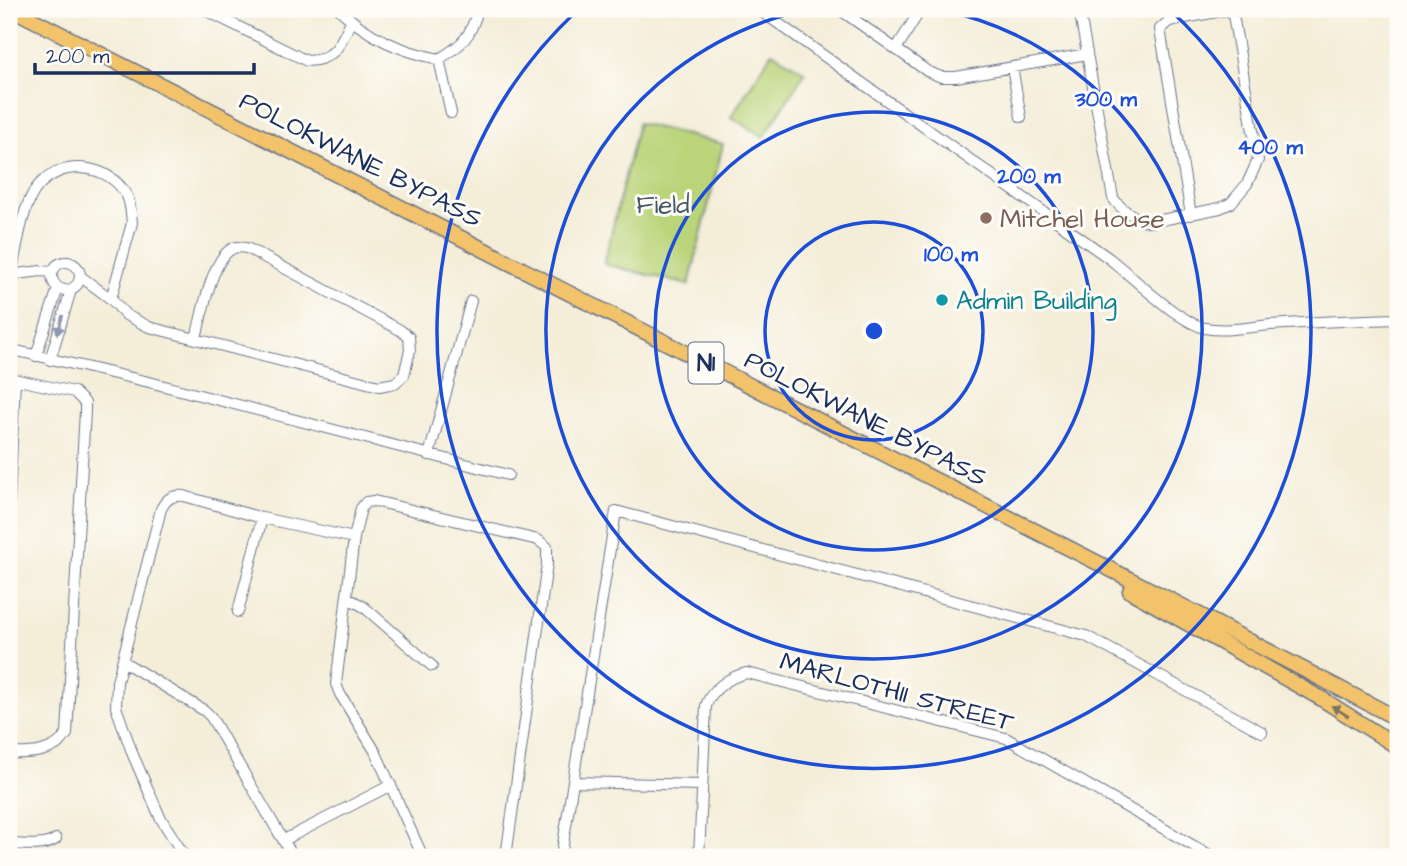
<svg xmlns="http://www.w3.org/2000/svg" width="1407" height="866" viewBox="0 0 1407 866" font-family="'Architects Daughter',sans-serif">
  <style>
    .green { fill: #bad479; stroke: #6a826c; stroke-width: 2 }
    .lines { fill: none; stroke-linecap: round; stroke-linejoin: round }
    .minor-casing { stroke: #677289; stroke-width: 12 }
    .highway-casing { stroke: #677289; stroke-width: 17 }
    .minor { stroke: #fff; stroke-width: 10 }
    .highway { stroke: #f2c36a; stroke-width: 14 }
    .oneway { fill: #8d97ae }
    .oneway2 { fill: #7c7263 }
    .ring { fill: none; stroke: #1d4ed8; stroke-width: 3.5 }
    .education-dot { fill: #8d6e63; stroke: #fdfcf7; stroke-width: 2.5 }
    .culture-dot { fill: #0f9aa8; stroke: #fdfcf7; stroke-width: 2.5 }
    .labels { text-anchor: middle; stroke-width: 6; stroke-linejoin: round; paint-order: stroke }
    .shield { fill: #fdfcf7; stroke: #5f6c8c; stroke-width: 2 }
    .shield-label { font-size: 24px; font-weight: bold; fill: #1b2f5e }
    .street-label { font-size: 26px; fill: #1b2f5e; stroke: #fdfcf7 }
    .park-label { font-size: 26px; fill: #435865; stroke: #fdfcf7 }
    .education-label { font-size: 26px; fill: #785e54; stroke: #fdfcf7; text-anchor: start }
    .culture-label { font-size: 26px; fill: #0d838f; stroke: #fdfcf7; text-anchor: start }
    .centre { fill: #1d4ed8; stroke: #fdfcf7; stroke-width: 3.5 }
    .ring-label { font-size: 21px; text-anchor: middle; font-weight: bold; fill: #1d4ed8; stroke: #fdfcf7; stroke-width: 6; stroke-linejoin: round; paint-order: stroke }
  </style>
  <rect width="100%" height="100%" fill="#fdfcf7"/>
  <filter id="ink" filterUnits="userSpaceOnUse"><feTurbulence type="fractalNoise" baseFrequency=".0143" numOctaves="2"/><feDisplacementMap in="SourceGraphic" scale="14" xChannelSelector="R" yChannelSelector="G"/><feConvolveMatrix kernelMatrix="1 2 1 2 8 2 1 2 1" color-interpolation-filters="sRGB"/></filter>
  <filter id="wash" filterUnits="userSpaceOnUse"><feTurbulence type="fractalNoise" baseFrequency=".00686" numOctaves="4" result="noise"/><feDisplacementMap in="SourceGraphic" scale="28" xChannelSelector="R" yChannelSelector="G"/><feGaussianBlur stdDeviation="1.57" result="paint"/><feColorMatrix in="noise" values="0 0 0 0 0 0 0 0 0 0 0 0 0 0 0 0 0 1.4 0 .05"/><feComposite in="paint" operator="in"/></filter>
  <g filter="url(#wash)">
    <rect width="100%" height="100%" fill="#f4edd8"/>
    <path class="green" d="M 772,52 L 805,72 L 764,137 L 731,117 Z
      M 638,123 L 723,144 L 689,285 L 604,264 Z"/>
  </g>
  <g filter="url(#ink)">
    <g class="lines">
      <g class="minor-casing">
        <path id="minor" d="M 203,9 L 307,61 C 336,60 340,44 351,21
          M 339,9 C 368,37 400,51 439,59 C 463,45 471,36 478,9
          M 758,9 L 1110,259 C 1134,278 1177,321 1205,328 C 1225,332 1250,327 1270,325 C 1313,322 1355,320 1398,319
          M 839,9 L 927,71 L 941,77 L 956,77 L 1087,54
          M 1079,9 L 1113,198 C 1121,210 1138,221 1152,222 L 1220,208 L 1231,203 L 1247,184 L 1258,160 L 1232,9
          M 896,49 L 921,9
          M 439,59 L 451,113
          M 1012,67 L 1021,117
          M 1191,215 L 1160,29 L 1169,21 L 1232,9
          M52 276a14 14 0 1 1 28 0a14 14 0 1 1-28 0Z
          M 11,274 C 17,249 21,211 35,190 C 58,158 109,162 127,196 C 131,204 131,215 132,223 L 111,299
          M 9,275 L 41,271 L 52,272
          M 80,276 L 111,299 L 126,315 L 149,327 L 379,386 L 395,383 L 404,375 L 410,350 L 409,337 L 400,330 L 249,249 C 248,248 238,247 237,247 C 212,251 202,317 196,338
          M 9,349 L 153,383 L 508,475
          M 36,356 L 58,288
          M 50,360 L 71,290
          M 9,378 L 74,392 L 85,403 L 85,411 L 67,734 C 55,753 30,754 9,753
          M 429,455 L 471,301
          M 9,501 L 15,380
          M 348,598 L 364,607 L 432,666
          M 238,612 L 262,518
          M 124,662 L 205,711 L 211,717 L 293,857
          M 573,782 L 702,785
          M 284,840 L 391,785
          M 9,844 C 25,844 43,848 56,839
          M 185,857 L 160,817 L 133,755 L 116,707 L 117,682 L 161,509 C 167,498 172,495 184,496 L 262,518 L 354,538
          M 423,857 L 375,751 L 340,694 L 336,684 L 354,538 L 361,508 L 366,502 L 374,501 L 538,540 L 547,547 L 547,564 L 506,857
          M 561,857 L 616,511 L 1086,636 L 1262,732
          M 699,857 L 706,706 C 711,689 731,676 747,673 L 1006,738 L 1213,857"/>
      </g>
      <g class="highway-casing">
        <path id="highway" d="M 12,9 L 1194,612 L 1398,719
          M 1130,591 L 1322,699 L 1398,747"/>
      </g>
      <use href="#minor" class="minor"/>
      <use href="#highway" class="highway"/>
    </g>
    <defs><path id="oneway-solid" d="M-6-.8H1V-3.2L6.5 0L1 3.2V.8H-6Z" transform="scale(1.75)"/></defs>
    <use class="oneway" href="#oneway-solid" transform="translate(60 325) rotate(106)"/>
    <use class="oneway2" href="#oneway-solid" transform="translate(1340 711) rotate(-148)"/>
  </g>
  <g class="ring">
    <circle cx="874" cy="331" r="109"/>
    <circle cx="874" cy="331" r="219"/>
    <path d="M937 9A328 328 0 1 1 811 9"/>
    <path d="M1169 9A437 437 0 1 1 579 9"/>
  </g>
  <circle class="education-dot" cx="986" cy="218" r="7"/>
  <circle class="culture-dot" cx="942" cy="300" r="7"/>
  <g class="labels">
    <rect class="shield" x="688.5" y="342.5" width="35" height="41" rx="5"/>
    <g class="shield-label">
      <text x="706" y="371">N1</text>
    </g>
    <g class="street-label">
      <text transform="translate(361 159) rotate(27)" y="9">POLOKWANE BYPASS</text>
      <text transform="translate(866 418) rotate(27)" y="9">POLOKWANE BYPASS</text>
      <text transform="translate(897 691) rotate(15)" y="9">MARLOTHII STREET</text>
    </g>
    <g class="park-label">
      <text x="663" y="213">Field</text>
    </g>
    <g class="education-label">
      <text x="1000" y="227">Mitchel House</text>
    </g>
    <g class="culture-label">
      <text x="956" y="309">Admin Building</text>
    </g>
  </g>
  <circle cx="874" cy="331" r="10" class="centre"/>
  <g class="ring-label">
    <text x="1106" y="106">300 m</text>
    <text x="1270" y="154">400 m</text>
    <text x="1029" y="183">200 m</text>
    <text x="951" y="261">100 m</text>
  </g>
  <rect width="1407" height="866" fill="none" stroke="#fdfcf7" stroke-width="35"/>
  <path d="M35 63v10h219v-10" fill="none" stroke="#1b2f5e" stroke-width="3.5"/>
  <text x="46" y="63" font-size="21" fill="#1b2f5e" stroke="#fdfcf7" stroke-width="5" paint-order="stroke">200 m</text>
</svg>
